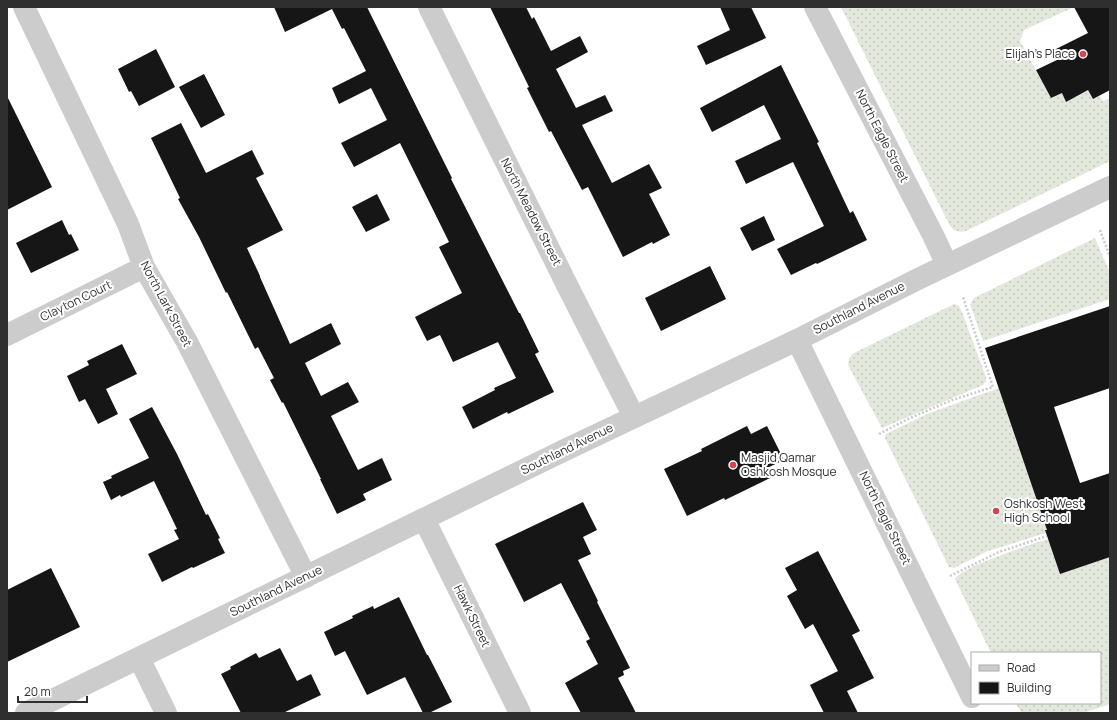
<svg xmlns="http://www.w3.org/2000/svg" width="1117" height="720" viewBox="0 0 1117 720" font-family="Manrope,sans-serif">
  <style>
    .grass { fill: url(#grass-dots) }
    .building { fill: #161616 }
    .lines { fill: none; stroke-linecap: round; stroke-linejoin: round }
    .path { stroke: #c9c9c9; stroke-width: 2.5; stroke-dasharray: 2 2; stroke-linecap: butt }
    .minor { stroke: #ccc; stroke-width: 22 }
    .poi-dot { fill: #d44453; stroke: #fff; stroke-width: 1.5 }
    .labels { text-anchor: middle; stroke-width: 4; stroke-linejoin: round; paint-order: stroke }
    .poi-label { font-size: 12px; fill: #2f2f2f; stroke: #fff; text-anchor: start }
    .street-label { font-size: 12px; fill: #2f2f2f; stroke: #fff }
  </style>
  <defs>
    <pattern id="grass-dots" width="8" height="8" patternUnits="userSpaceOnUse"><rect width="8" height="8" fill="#e3e8dc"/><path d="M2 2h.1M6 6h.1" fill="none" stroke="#c3c7bd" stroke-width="1.8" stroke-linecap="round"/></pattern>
  </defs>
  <rect width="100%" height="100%" fill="#fff"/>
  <path class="grass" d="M 841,7 L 1074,7 L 1024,30 L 1020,41 L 1051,98 L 1062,93 L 1066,102 L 1088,90 L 1093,99 L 1100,96 L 1103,101 L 1110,98 L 1110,161 L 966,231 C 958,233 953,231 949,224 Z
    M 1095,238 L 1110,273 L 1110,299 L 983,341 L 970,304 L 974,298 Z
    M 954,304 L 959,306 L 962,312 L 986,377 L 986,381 L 983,385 L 882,428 L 848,365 L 849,359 L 852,354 Z
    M 999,388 L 1047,530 L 1045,530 L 1046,533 L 988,551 L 954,568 L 949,567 L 885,438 L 886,434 L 927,414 Z
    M 1048,539 L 1060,574 L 1110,557 L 1110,704 L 1083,713 L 1021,713 L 1016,703 L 1100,703 L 1100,653 L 991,653 L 955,579 C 960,567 1032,544 1048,539 Z"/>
  <path class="building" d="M 274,7 L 367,7 L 433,140 L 452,178 L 451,179 L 519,313 L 520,313 L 539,352 L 535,354 L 554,392 L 508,414 L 507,412 L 473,429 L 462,407 L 495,390 L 494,388 L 516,378 L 498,342 L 453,362 L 440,335 L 427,341 L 415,317 L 462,293 L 439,247 L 449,242 L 400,143 L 354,167 L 341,143 L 387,120 L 371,88 L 339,104 L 332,88 L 366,71 L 344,28 L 342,29 L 332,9 L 285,32 Z
    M 490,7 L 526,7 L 532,19 L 534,17 L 551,51 L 580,36 L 588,52 L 556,69 L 576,108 L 605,95 L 613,111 L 582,125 L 612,183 L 649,164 L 662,188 L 649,194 L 670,235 L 653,244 L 652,242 L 623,257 L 588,187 L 582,190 L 551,131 L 549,132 L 527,88 L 529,87 Z
    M 720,7 L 751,7 L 766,38 L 706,65 L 697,46 L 730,30 Z
    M 1074,7 L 1110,7 L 1110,90 L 1093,99 L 1088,90 L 1066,102 L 1062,93 L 1051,98 L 1036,70 L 1059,59 L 1054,50 L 1088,33 Z
    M 156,49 L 175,87 L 139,106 L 131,91 L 129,92 L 118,69 Z
    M 781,65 L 819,142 L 817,143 L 850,213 L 853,211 L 867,240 L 817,264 L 816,263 L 791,275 L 777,249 L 824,226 L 793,162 L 746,184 L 735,161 L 781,139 L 764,105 L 712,132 L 700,108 Z
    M 204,74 L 225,115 L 201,128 L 179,87 Z
    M 7,96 L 52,187 L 7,210 Z
    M 181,123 L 206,173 L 252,150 L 264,174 L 256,178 L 283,230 L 247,248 L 260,276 L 260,277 L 290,344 L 331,323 L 341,344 L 305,363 L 321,396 L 348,382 L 359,402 L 331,416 L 358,470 L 382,458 L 392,480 L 363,494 L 366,500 L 337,514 L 320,479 L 321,479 L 283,402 L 282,403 L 270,380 L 274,378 L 258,347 L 255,349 L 227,292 L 226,293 L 199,237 L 178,199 L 180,198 L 151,138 Z
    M 377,194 L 390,220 L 366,232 L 352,207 Z
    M 764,216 L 775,240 L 752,251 L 740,228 Z
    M 62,220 L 69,235 L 71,234 L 79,250 L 31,273 L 16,243 Z
    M 710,266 L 726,299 L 661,331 L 645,298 Z
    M 1110,306 L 1110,388 L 1054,407 L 1080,483 L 1110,473 L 1110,557 L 1060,574 L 1045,530 L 1047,530 L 985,348 Z
    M 122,344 L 137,374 L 106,389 L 118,414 L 98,424 L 85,399 L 79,402 L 67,376 L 89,365 L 87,361 Z
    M 152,407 L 177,454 L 206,515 L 208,514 L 220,538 L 218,539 L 225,553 L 193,568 L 192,567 L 162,582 L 148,554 L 179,539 L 174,530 L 177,529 L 154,481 L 121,497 L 120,495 L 111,500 L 103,482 L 112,478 L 111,476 L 149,458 L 129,419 Z
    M 747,426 L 751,434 L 767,426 L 784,460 L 767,468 L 772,477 L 725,500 L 724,498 L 687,516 L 664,469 L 702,451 L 701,449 Z
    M 583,502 L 597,530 L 583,537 L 591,554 L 578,560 L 598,601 L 597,602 L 630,668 L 623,671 L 624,675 L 618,678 L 636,713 L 581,713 L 565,683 L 598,664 L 586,641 L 590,639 L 561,583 L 524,602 L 495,544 Z
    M 818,551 L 860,631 L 852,635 L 874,678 L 847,691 L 858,713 L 824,713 L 810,685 L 838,671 L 813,624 L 805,629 L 787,596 L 797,590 L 785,568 Z
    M 51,568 L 80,627 L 7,662 L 7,590 Z
    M 399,597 L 427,655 L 428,655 L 452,702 L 429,713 L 423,713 L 405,677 L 367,695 L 345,651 L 335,656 L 324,632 L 353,618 L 352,616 L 373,606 L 374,609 Z
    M 280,648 L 297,681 L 311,674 L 321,695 L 283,713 L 241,713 L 221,674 L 231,669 L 230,667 L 256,653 L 259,658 Z"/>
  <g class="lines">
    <path class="path" d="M 1100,230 L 1110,257
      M 879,434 L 910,418 L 952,400 L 993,387 L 963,297
      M 950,576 L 999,552 L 1047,536"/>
    <path class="minor" d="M 24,7 L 128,224 L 144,267 L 187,342 L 306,577
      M 429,7 L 567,285 L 634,417
      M 815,7 L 934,237 L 947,265
      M 7,335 L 144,267
      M 797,340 L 972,697
      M 424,519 L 520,713
      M 139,658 L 166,713
      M 26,713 L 567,449 L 797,340 L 918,279 L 1110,187"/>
  </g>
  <g class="poi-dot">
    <circle cx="1083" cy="54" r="4"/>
    <circle cx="733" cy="465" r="4"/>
    <circle cx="996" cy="511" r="4"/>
  </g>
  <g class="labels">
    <g class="poi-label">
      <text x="1075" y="58" text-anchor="end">Elijah’s Place</text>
      <text x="741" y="462">Masjid Qamar<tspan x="741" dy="14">Oshkosh Mosque</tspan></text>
      <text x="1004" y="508">Oshkosh West<tspan x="1004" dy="14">High School</tspan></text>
    </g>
    <g class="street-label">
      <text transform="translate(882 136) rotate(63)" y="4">North Eagle Street</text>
      <text transform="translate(531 212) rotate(63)" y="4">North Meadow Street</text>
      <text transform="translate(76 301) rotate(-26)" y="4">Clayton Court</text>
      <text transform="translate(166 304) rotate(62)" y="4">North Lark Street</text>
      <text transform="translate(859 308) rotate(-27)" y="4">Southland Avenue</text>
      <text transform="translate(567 449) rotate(-26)" y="4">Southland Avenue</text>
      <text transform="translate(885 518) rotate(64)" y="4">North Eagle Street</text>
      <text transform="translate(276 591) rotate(-26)" y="4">Southland Avenue</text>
      <text transform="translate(472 616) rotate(64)" y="4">Hawk Street</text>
    </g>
  </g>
  <rect width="1117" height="720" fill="none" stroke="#2f2f2f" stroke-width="16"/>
  <rect x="971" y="652" width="130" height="52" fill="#ffffff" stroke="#acacac"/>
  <rect x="979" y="665" width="20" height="6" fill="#cccccc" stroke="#acacac"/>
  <text x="1007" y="672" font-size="12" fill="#2f2f2f">Road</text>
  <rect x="979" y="682" width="20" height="12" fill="#161616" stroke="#acacac"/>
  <text x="1007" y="692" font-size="12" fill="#2f2f2f">Building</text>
  <path d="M18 696v6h69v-6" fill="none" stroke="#2f2f2f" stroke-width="2"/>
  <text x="24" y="696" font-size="12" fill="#2f2f2f" stroke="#ffffff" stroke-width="3" paint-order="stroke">20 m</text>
</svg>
